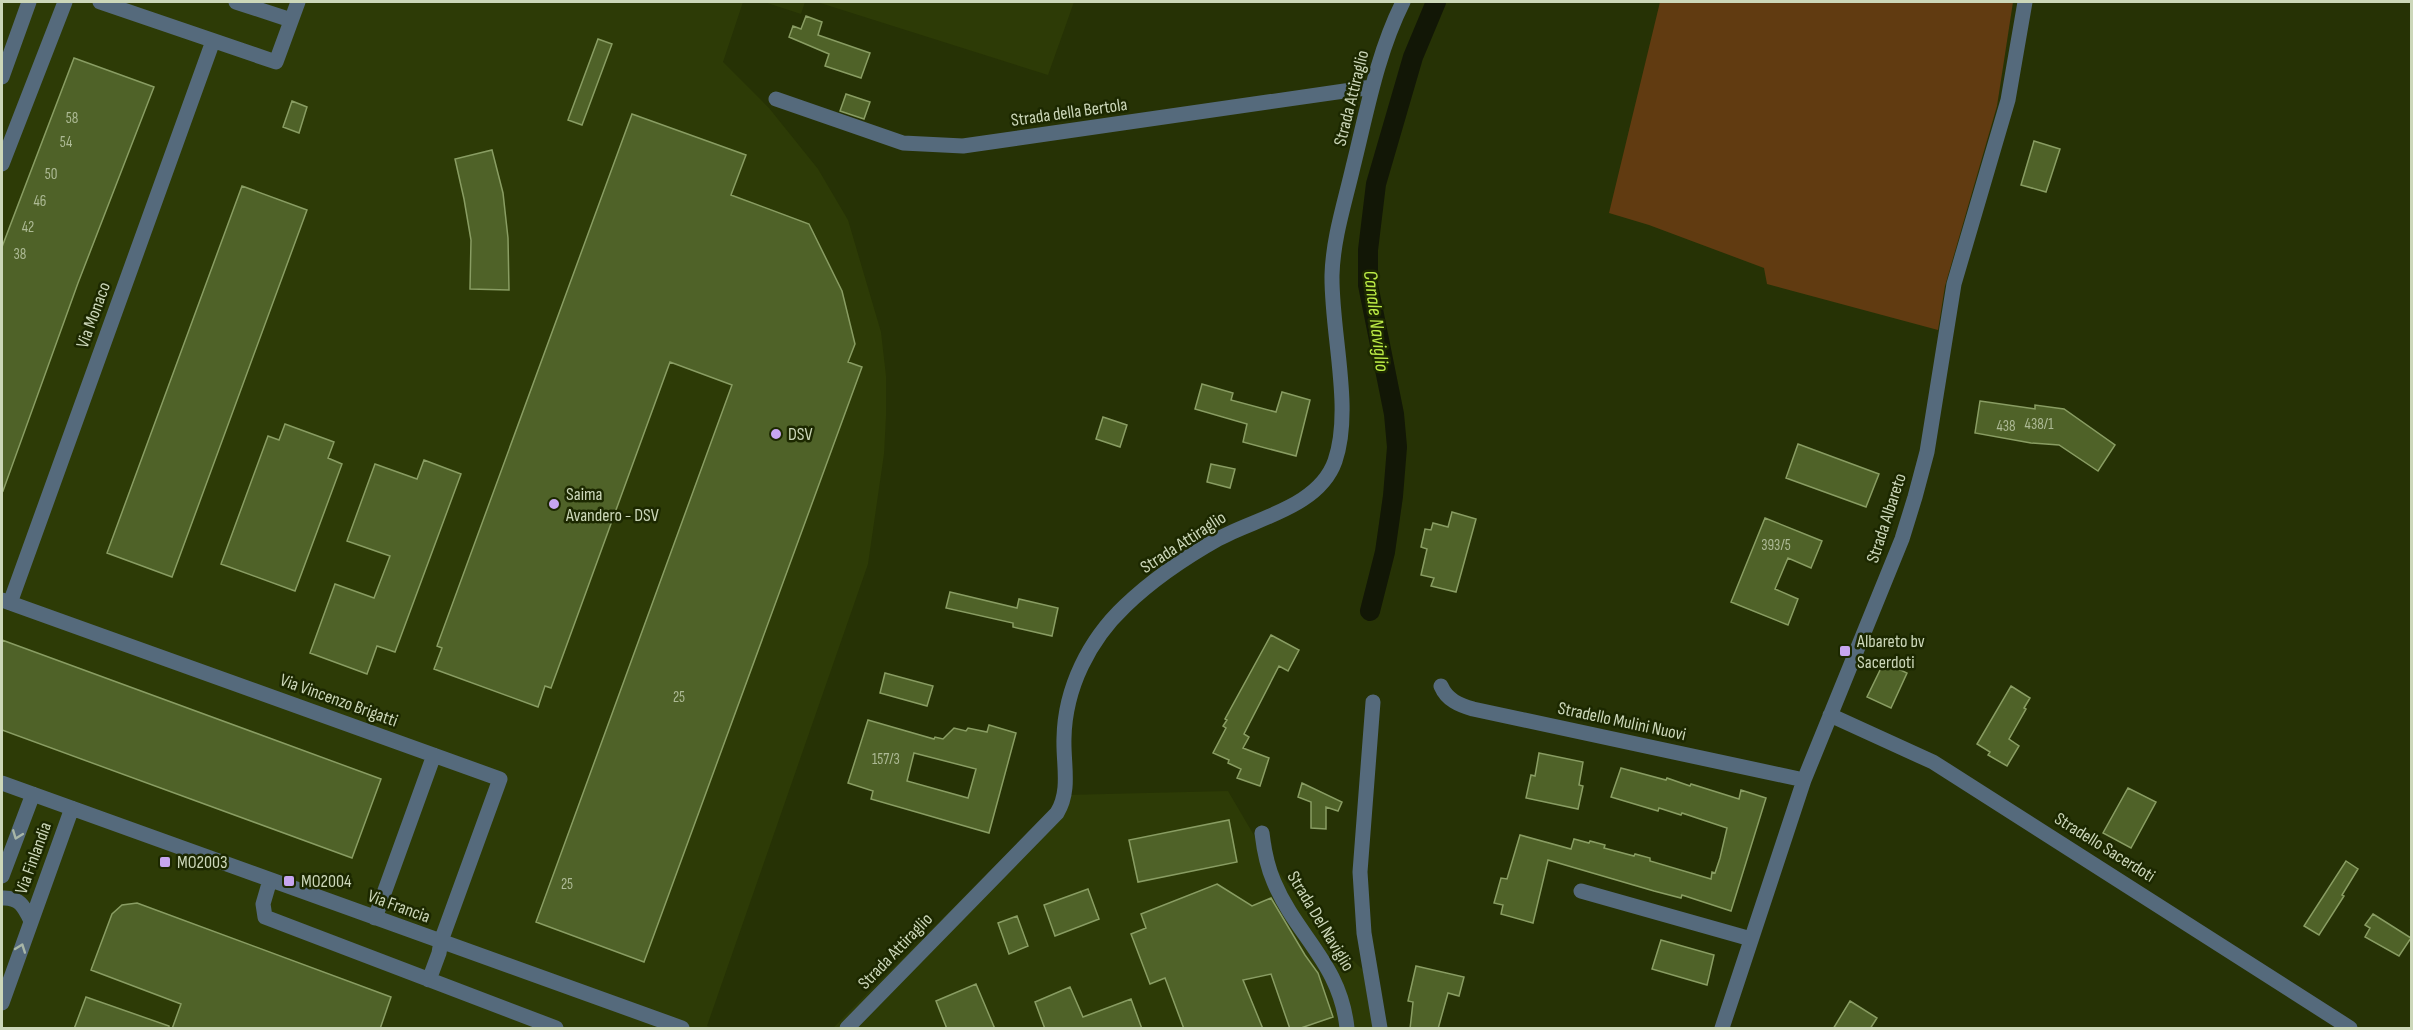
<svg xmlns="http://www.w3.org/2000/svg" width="2413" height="1030" viewBox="0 0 2413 1030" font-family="'Sofia Sans Condensed',sans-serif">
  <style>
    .built { fill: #2d3b06 }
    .green { fill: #613b11 }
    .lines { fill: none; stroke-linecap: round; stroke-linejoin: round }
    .canal { stroke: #121706; stroke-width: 20 }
    .building { fill: #4f6228; stroke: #899d63; stroke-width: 1.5; fill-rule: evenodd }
    .minor { stroke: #556a7c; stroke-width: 15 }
    .oneway { stroke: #a8b6a7 }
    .poi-dot { fill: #c7a6f0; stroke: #1c2800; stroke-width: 2 }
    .labels { text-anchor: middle; stroke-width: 5; stroke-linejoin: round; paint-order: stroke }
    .number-label { font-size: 15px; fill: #adba95 }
    .street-label { font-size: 18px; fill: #ccd7b9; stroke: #1c2800 }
    .poi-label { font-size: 18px; fill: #ccd7b9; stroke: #1c2800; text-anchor: start }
    .water-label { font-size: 20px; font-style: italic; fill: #bcec45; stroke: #1c2800 }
  </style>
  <rect width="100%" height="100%" fill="#263205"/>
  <path class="built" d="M 2,2 L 743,2 L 723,62 L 769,108 L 818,169 L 848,220 L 881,332 L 886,376 L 886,416 L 884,454 L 868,564 L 707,1026 L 714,1028 L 2,1028 Z
    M 764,2 L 805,2 L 801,14 Z
    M 817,2 L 1074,2 L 1048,75 Z
    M 1228,791 L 1262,849 L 1321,929 L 1363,970 L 1373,1028 L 833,1028 L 1066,795 Z"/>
  <path class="green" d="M 1660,2 L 2013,2 L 1997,106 L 1945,286 L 1938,330 L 1767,284 L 1764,268 L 1649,225 L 1609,213 Z"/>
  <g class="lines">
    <path class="canal" d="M 1370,611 L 1385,552 L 1393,496 L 1397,447 L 1394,414 L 1368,285 L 1368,250 L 1376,184 L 1413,57 L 1436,2"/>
  </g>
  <path class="building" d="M 806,16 L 822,22 L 818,35 L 870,53 L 861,78 L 825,66 L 829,54 L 789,37 L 793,26 L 801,29 Z
    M 598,39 L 612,44 L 582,125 L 568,120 Z
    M 74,58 L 154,87 L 78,283 L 3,491 L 2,490 L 2,247 Z
    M 846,94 L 870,102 L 864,119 L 840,111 Z
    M 292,101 L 307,107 L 299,133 L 283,127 Z
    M 632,114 L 746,155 L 731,195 L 809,224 L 842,291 L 855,344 L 848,362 L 862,367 L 644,962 L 536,922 L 732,385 L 670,362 L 551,688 L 545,686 L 538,707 L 434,669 L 442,648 L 437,646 Z
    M 2034,141 L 2060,149 L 2046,192 L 2021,185 Z
    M 492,150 L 503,193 L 508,238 L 509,290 L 470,289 L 471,240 L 464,199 L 455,159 Z
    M 242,186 L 307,210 L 172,577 L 107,553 Z
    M 1202,384 L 1233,393 L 1231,400 L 1276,412 L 1282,392 L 1310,400 L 1296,456 L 1243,442 L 1247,424 L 1195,409 Z
    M 1980,401 L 2035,409 L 2035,405 L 2064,409 L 2115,445 L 2098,471 L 2059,445 L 2031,443 L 1975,433 Z
    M 1103,417 L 1127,425 L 1120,447 L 1096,439 Z
    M 285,424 L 334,442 L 328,458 L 342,464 L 295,591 L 221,564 L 268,436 L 279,440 Z
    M 1798,444 L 1879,474 L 1866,507 L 1786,478 Z
    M 424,460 L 461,474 L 395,652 L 377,646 L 367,674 L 310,653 L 335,584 L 374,598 L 390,556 L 347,541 L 375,464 L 417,479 Z
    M 1211,464 L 1235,469 L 1230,488 L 1207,482 Z
    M 1452,512 L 1476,519 L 1456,592 L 1431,586 L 1434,578 L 1421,575 L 1427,549 L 1421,547 L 1425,529 L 1431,530 L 1433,523 L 1448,527 Z
    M 1765,518 L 1822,541 L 1811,568 L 1788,558 L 1775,589 L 1798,599 L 1788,625 L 1731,602 Z
    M 950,592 L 1017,608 L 1019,599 L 1058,608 L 1052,636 L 1013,627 L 1013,623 L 946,608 Z
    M 1271,635 L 1299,650 L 1288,671 L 1279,666 L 1244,734 L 1249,737 L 1243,748 L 1269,758 L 1260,786 L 1237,778 L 1241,769 L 1228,763 L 1229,760 L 1213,753 L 1226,728 L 1223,726 L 1227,720 L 1225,719 Z
    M 2,640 L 381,779 L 352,858 L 2,730 Z
    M 1884,662 L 1907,673 L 1891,708 L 1867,697 Z
    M 885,673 L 933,686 L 927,706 L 880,693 Z
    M 2011,686 L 2030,698 L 2024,708 L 2026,709 L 2009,739 L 2019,746 L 2007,766 L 1988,755 L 1990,752 L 1977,744 Z
    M 868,720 L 934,739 L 935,737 L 943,739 L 954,728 L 966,731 L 968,728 L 987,732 L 989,725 L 1016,733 L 989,833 L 871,799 L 873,791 L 848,783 ZM 914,753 L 976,769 L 968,798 L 907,781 Z
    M 1539,753 L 1583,762 L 1579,785 L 1583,786 L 1578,809 L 1526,798 L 1531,775 L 1535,776 Z
    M 1621,768 L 1666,780 L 1667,778 L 1690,786 L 1691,784 L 1739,799 L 1741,790 L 1766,798 L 1731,911 L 1682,895 L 1681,898 L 1654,891 L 1548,860 L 1533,923 L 1501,914 L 1503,905 L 1494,903 L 1501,878 L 1507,879 L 1520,835 L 1571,849 L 1574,839 L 1589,843 L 1590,841 L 1605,845 L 1604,848 L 1634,856 L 1635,854 L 1650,858 L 1650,861 L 1711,879 L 1712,872 L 1715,873 L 1720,858 L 1727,828 L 1682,813 L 1681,815 L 1659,808 L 1658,811 L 1611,797 Z
    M 1302,783 L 1342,802 L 1338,811 L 1326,807 L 1326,829 L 1311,828 L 1311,802 L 1298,797 Z
    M 2128,788 L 2156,802 L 2131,848 L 2103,833 Z
    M 1229,820 L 1237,862 L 1138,882 L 1129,840 Z
    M 2346,861 L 2358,869 L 2342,895 L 2344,896 L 2319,935 L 2304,926 Z
    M 1217,884 L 1252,906 L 1271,898 L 1305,955 L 1318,973 L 1333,1017 L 1298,1029 L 1290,1029 L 1271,974 L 1243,980 L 1263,1029 L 1184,1029 L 1165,978 L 1150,984 L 1131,934 L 1146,928 L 1141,914 Z
    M 1088,889 L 1099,919 L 1055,936 L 1044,905 Z
    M 137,903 L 391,997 L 380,1029 L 172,1029 L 181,1004 L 91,970 L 112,914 L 122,905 Z
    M 2373,914 L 2411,938 L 2399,956 L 2365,937 L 2370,928 L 2365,925 Z
    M 1017,916 L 1028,946 L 1009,954 L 998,923 Z
    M 1661,940 L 1714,955 L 1707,985 L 1652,969 Z
    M 1416,966 L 1464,977 L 1459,996 L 1448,993 L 1438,1029 L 1410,1029 L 1413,1002 L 1408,1001 Z
    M 976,984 L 995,1029 L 947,1029 L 936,1001 Z
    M 1070,987 L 1083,1017 L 1131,999 L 1142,1029 L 1045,1029 L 1035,1002 Z
    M 86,997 L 169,1026 L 169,1029 L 74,1029 Z
    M 1850,1001 L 1877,1018 L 1870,1029 L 1833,1029 Z"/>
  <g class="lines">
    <path class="minor" d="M 100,2 L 276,62 L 298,2
      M 236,2 L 291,20
      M 2,77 L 29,2
      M 776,99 L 903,143 L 963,146 L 1372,87
      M 2,164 L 65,2
      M 2,600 L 500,779 L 441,941 L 439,953 L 429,980
      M 10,603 L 213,41
      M 1441,686 C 1447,700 1459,705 1473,709 L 1804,780
      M 1373,702 L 1360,872 L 1364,933 L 1380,1028
      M 1830,715 L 1933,762 L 2350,1028
      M 2,783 L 682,1028
      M 1262,833 C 1264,850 1267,866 1274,882 C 1297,937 1340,963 1347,1028
      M 2,876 L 33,794
      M 270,880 L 263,904 L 265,917 L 556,1028
      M 1581,891 L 1751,939
      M 2,898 C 19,897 24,906 31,921
      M 375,918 L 434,755
      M 2,1003 L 72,808
      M 847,1028 L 1057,813 C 1071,790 1063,764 1064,738 C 1065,688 1089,640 1125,606 C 1151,581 1186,557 1218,539 C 1256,518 1319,507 1335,461 C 1353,409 1331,332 1332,275 C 1333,238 1345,202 1353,167 C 1367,111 1377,54 1403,2
      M 1722,1028 L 1804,780 L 1902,539 L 1915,497 L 1927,452 L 1954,284 L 2008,100 L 2025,2"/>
  </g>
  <defs><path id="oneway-chevron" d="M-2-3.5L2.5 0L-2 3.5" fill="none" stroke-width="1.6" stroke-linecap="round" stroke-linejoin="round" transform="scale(1.5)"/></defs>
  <g class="oneway">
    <use href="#oneway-chevron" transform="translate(17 835) rotate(111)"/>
    <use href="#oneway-chevron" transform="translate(21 948) rotate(-70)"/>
  </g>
  <g class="poi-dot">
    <circle cx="776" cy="434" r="6"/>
    <circle cx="554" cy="504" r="6"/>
    <rect x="1839" y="645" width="12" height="12" rx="3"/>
    <rect x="159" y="856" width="12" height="12" rx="3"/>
    <rect x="283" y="875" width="12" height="12" rx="3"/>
  </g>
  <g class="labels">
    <g class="number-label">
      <text x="72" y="123">58</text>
      <text x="66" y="147">54</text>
      <text x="51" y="179">50</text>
      <text x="40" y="206">46</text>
      <text x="28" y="232">42</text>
      <text x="20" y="259">38</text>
      <text x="2039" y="429">438/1</text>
      <text x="2006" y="431">438</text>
      <text x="1776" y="550">393/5</text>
      <text x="679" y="702">25</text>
      <text x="886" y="764">157/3</text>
      <text x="567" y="889">25</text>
    </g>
    <g class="street-label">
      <text transform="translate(1351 98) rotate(-76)" y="6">Strada Attiraglio</text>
      <text transform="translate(1069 112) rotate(-8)" y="6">Strada della Bertola</text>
      <text transform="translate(93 315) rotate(-70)" y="6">Via Monaco</text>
      <text transform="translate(1886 518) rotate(-72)" y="6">Strada Albareto</text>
      <text transform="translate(1183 542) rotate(-33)" y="6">Strada Attiraglio</text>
      <text transform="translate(339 700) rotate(20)" y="6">Via Vincenzo Brigatti</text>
      <text transform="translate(1622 721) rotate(12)" y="6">Stradello Mulini Nuovi</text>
      <text transform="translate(2105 847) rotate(32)" y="6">Stradello Sacerdoti</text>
      <text transform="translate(33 858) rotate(-70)" y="6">Via Finlandia</text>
      <text transform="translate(399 906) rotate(20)" y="6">Via Francia</text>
      <text transform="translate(1321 921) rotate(59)" y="6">Strada Del Naviglio</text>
      <text transform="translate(895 951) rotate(-46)" y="6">Strada Attiraglio</text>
    </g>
    <g class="poi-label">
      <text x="788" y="440">DSV</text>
      <text x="566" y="500">Saima<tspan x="566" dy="21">Avandero - DSV</tspan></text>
      <text x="1857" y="647">Albareto bv<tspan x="1857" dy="21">Sacerdoti</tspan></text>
      <text x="177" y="868">MO2003</text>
      <text x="301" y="887">MO2004</text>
    </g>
    <g class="water-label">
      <text transform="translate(1377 321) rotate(83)" y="7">Canale Naviglio</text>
    </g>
  </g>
  <rect width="2413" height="1030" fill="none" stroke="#ccd7b9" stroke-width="6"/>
</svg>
